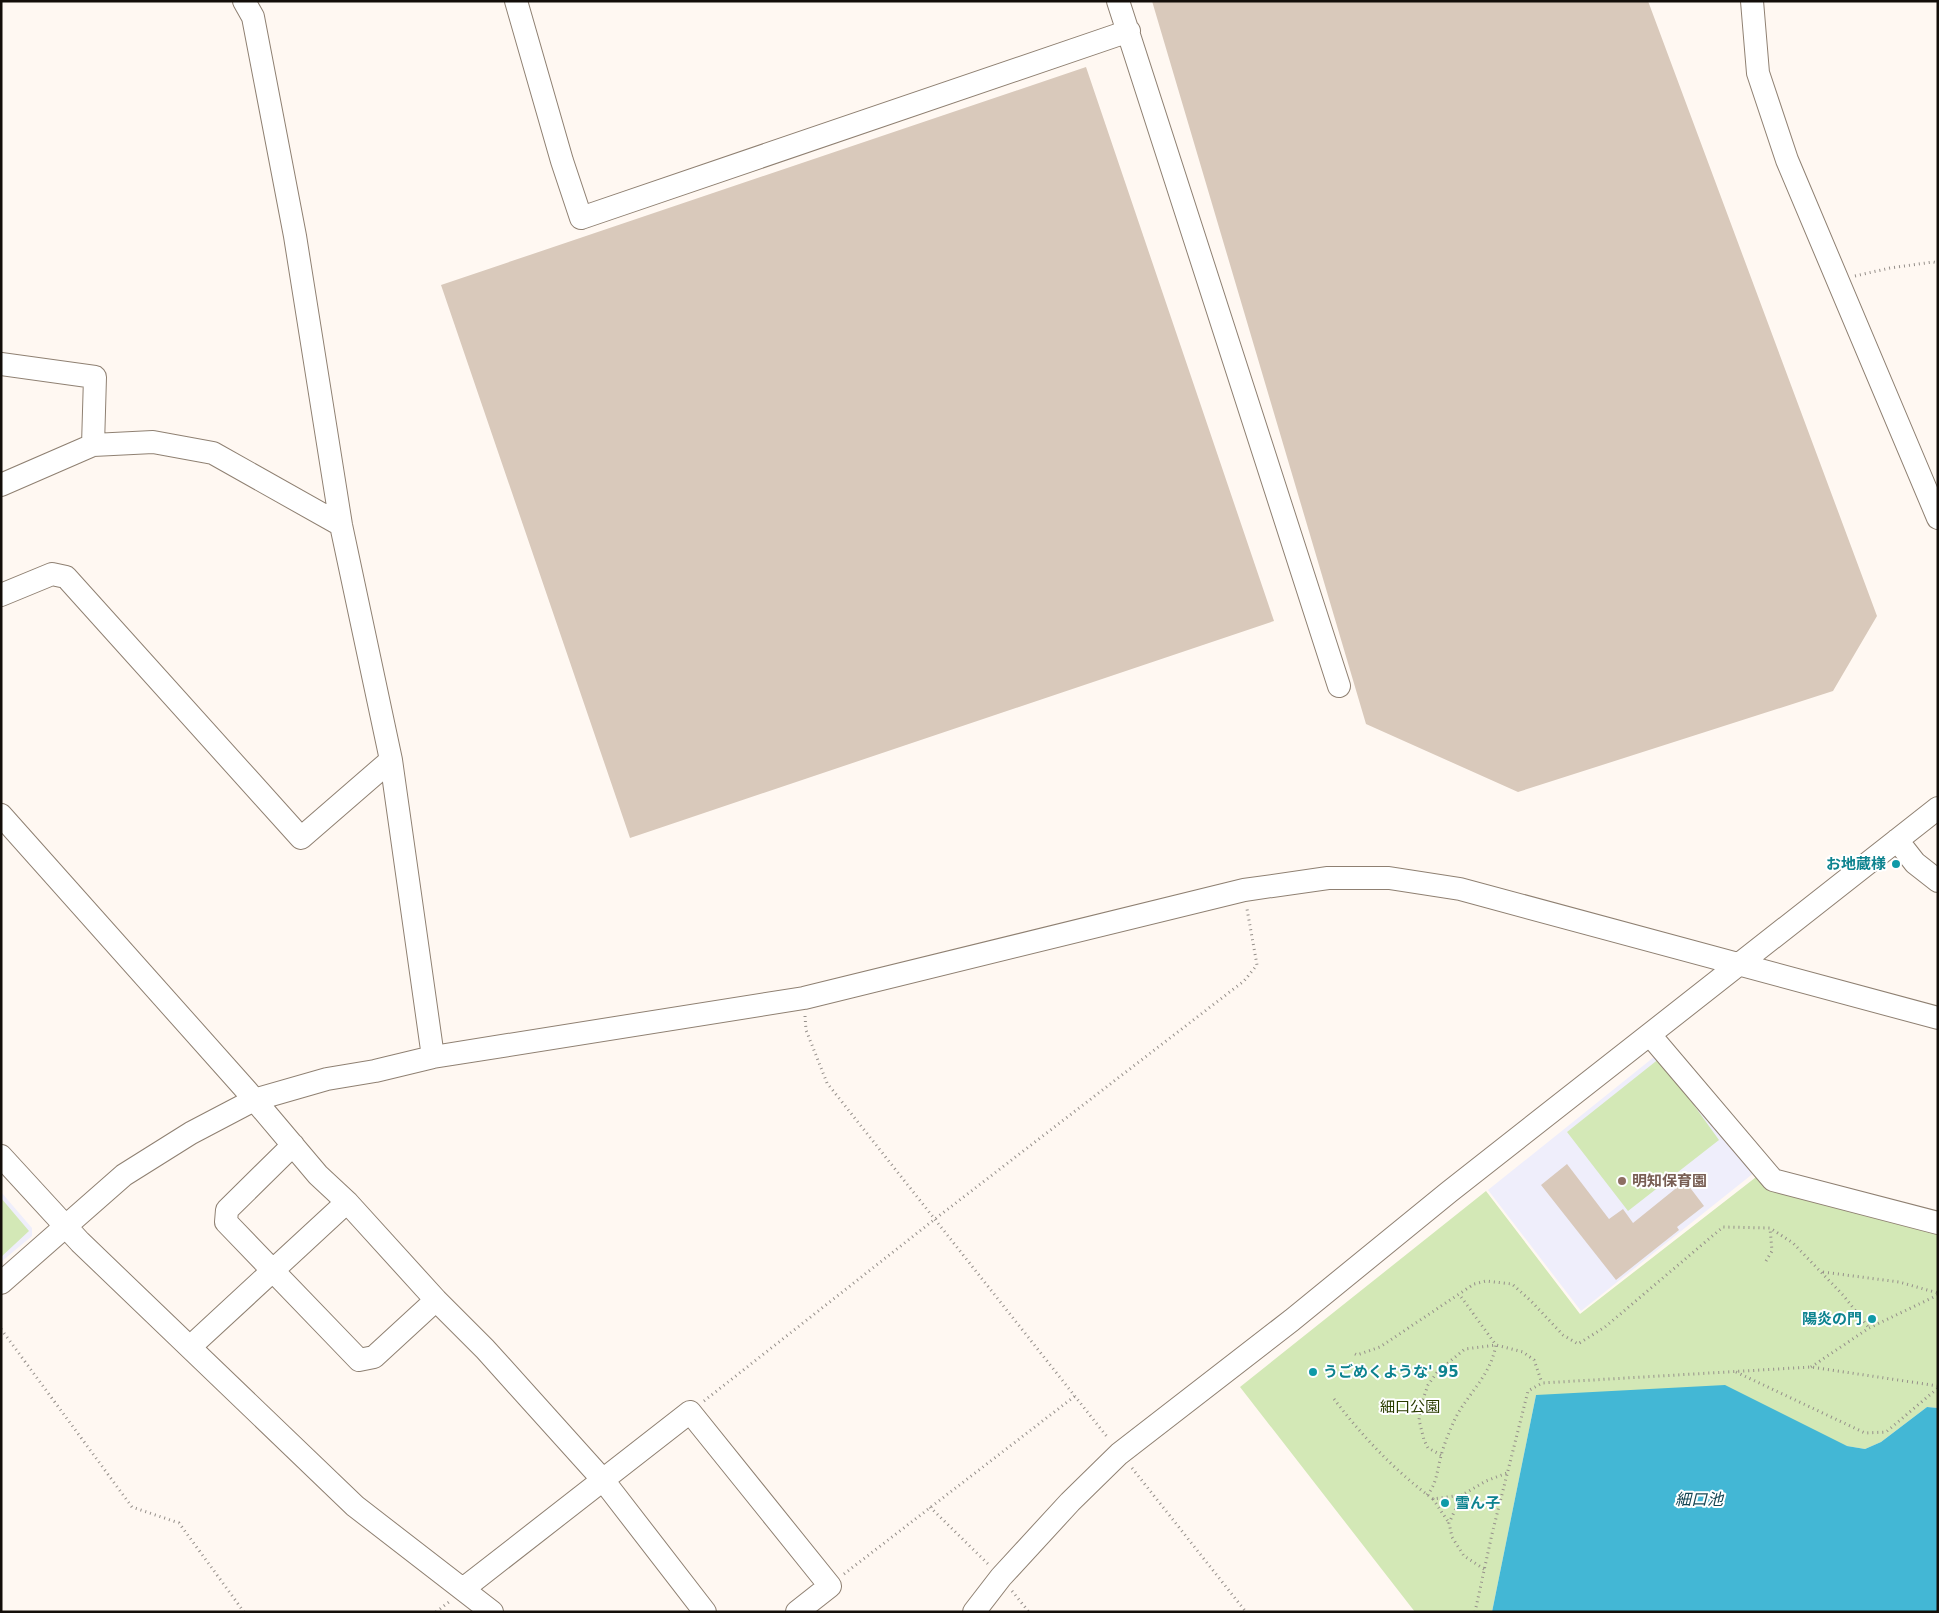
<svg xmlns="http://www.w3.org/2000/svg" width="1939" height="1613" viewBox="0 0 1939 1613" font-family="'DejaVu Sans','Noto Sans JP',sans-serif">
  <style>
    .education { fill: #efeefb }
    .green { fill: #d3e8b6 }
    .water { fill: #43b7d5 }
    .building { fill: #d9c9bb }
    .lines { fill: none; stroke-linecap: round; stroke-linejoin: round }
    .minor-casing { stroke: #8f8072; stroke-width: 24 }
    .path { stroke: #958f8a; stroke-width: 3; stroke-dasharray: 1 4; stroke-linecap: butt }
    .minor { stroke: #fff; stroke-width: 22 }
    .culture-dot { fill: #0f9aa8; stroke: #fff; stroke-width: 2 }
    .education-dot { fill: #8d6e63; stroke: #fff; stroke-width: 2 }
    .labels { text-anchor: middle; stroke-width: 4; stroke-linejoin: round; paint-order: stroke }
    .culture-label { font-size: 15px; font-weight: bold; fill: #0d838f; stroke: #fff; text-anchor: end }
    .education-label { font-size: 15px; font-weight: bold; fill: #785e54; stroke: #fff; text-anchor: start }
    .park-label { font-size: 15px; fill: #2a3c00; stroke: #fff }
    .water-label { font-size: 16px; font-style: italic; fill: #154654; stroke: #fff }
  </style>
  <rect width="100%" height="100%" fill="#fff8f2"/>
  <path class="education" d="M 1659,1053 L 1755,1172 L 1581,1311 L 1488,1190 Z
    M 1,1192 L 32,1228 L 32,1236 L 1,1262 Z"/>
  <path class="green" d="M 1660,1058 L 1719,1140 L 1628,1211 L 1567,1132 Z
    M 1760,1174 L 1938,1231 L 1938,1408 L 1927,1407 L 1881,1442 L 1865,1449 L 1536,1395 L 1492,1612 L 1415,1612 L 1240,1387 L 1486,1191 L 1580,1314 Z
    M 1,1198 L 29,1231 L 1,1257 Z"/>
  <path class="water" d="M 1725,1385 L 1847,1446 L 1865,1449 L 1881,1442 L 1927,1407 L 1938,1408 L 1938,1612 L 1492,1612 L 1536,1395 Z"/>
  <path class="building" d="M 1152,1 L 1648,1 L 1877,616 L 1833,691 L 1518,792 L 1366,724 Z
    M 1086,67 L 1274,621 L 630,838 L 441,285 Z
    M 1567,1164 L 1609,1219 L 1623,1209 L 1633,1223 L 1685,1181 L 1704,1206 L 1677,1227 L 1679,1230 L 1616,1280 L 1541,1185 Z"/>
  <g class="lines">
    <g class="minor-casing">
      <path id="minor" d="M 244,1 L 253,17 L 295,236 L 341,525 L 391,760 L 433,1057
        M 516,1 L 562,161 L 581,218 L 1129,31
        M 1118,1 L 1339,686
        M 1752,1 L 1758,73 L 1787,160 L 1938,518
        M 1,364 L 95,377 L 93,445
        M 1,485 L 93,445 L 153,442 L 213,453 L 341,525
        M 1,595 L 52,574 L 66,577 L 301,838 L 391,760
        M 1,815 L 247,1091 L 318,1175 L 347,1202 L 436,1300 L 485,1349 L 603,1480 L 705,1612
        M 1897,840 L 1915,863 L 1938,881
        M 1650,1035 L 1773,1180 L 1938,1223
        M 293,1145 L 227,1210 L 226,1222 L 359,1360 L 374,1357 L 436,1300
        M 1,1156 L 80,1242 L 355,1506 L 492,1612
        M 1,1283 L 124,1175 L 191,1133 L 254,1100 L 327,1079 L 375,1071 L 433,1057 L 804,998 L 1244,890 L 1328,878 L 1389,878 L 1460,889 L 1938,1018
        M 190,1347 L 347,1202
        M 463,1589 L 690,1412 L 830,1586 L 797,1612
        M 974,1612 L 1001,1577 L 1070,1502 L 1119,1454 L 1292,1320 L 1449,1192 L 1938,808"/>
    </g>
    <path class="path" d="M 1855,276 L 1890,268 L 1933,262 L 1938,263
      M 805,1016 L 806,1030 L 827,1083 L 1108,1438
      M 1766,1261 L 1772,1251 L 1770,1228
      M 1823,1272 L 1899,1282 L 1938,1293
      M 1,1329 L 132,1507 L 179,1523 L 244,1612
      M 1355,1354 L 1357,1355 L 1380,1347 L 1474,1284 L 1486,1281 L 1512,1284 L 1531,1301 L 1563,1335 L 1578,1344 L 1605,1327 L 1723,1227 L 1770,1228 L 1793,1243 L 1843,1295 L 1869,1328
      M 1811,1367 L 1869,1328 L 1938,1295
      M 1736,1372 L 1865,1433 L 1886,1432 L 1938,1388
      M 1334,1399 C 1362,1436 1395,1471 1433,1499 L 1462,1495
      M 704,1401 L 935,1219 L 1244,981 L 1257,965 L 1247,909
      M 1408,1402 L 1421,1407
      M 1441,1455 L 1428,1448 L 1424,1440 L 1419,1420 L 1422,1402 L 1428,1385 L 1438,1371 L 1465,1349 L 1496,1345 L 1523,1352 L 1534,1360 L 1542,1383
      M 1132,1468 L 1246,1612
      M 1427,1495 C 1437,1484 1437,1470 1441,1456 C 1444,1444 1450,1430 1455,1419 C 1468,1393 1490,1377 1496,1345 L 1459,1294
      M 1433,1499 L 1449,1523
      M 930,1507 L 988,1564
      M 1484,1569 L 1464,1556 L 1452,1537 L 1449,1523 L 1462,1495 L 1486,1481 L 1507,1473
      M 844,1574 L 1075,1396
      M 1012,1591 L 1029,1612
      M 436,1612 L 449,1602
      M 1475,1612 L 1492,1534 L 1528,1391 L 1542,1383 L 1811,1367 L 1938,1386"/>
    <use href="#minor" class="minor"/>
  </g>
  <g class="culture-dot">
    <circle cx="1896" cy="864" r="5"/>
    <circle cx="1872" cy="1319" r="5"/>
    <circle cx="1313" cy="1372" r="5"/>
    <circle cx="1445" cy="1503" r="5"/>
  </g>
  <circle class="education-dot" cx="1622" cy="1181" r="5"/>
  <g class="labels">
    <g class="culture-label">
      <text x="1886" y="869">お地蔵様</text>
      <text x="1862" y="1324">陽炎の門</text>
      <text x="1323" y="1377" text-anchor="start">うごめくような' 95</text>
      <text x="1455" y="1508" text-anchor="start">雪ん子</text>
    </g>
    <g class="education-label">
      <text x="1632" y="1186">明知保育園</text>
    </g>
    <g class="park-label">
      <text x="1410" y="1412">細口公園</text>
    </g>
    <g class="water-label">
      <text x="1699" y="1505">細口池</text>
    </g>
  </g>
  <rect width="1939" height="1613" fill="none" stroke="#130e09" stroke-width="5"/>
</svg>
